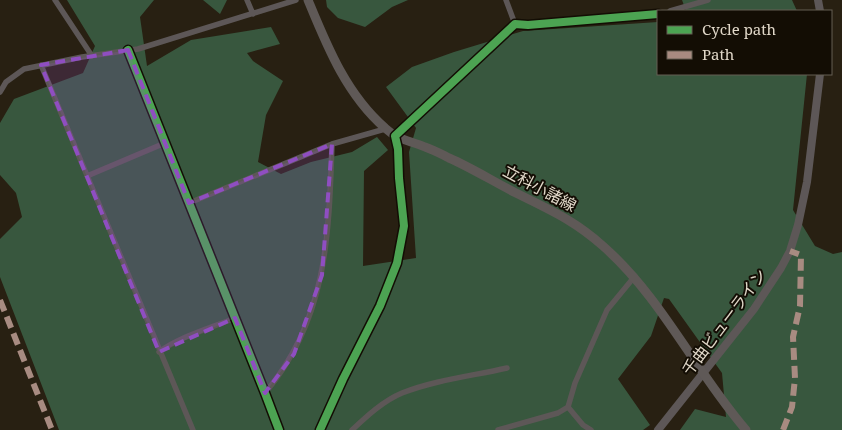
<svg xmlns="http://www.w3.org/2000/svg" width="842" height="430" viewBox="0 0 842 430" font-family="'Noto Serif','Noto Sans JP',serif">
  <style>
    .forest { fill: #38573e }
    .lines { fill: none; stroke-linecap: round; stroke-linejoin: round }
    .minor { stroke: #5d5757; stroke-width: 5.5 }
    .tertiary { stroke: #5d5757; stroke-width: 8 }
    .secondary { stroke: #5f5957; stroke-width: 9 }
    .quiet { stroke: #a88b81; stroke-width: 6; stroke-dasharray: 12 6; stroke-linecap: butt }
    .cycleway-casing { stroke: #130d04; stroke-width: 11 }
    .cycleway { stroke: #4ca352; stroke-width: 8 }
    .marked { fill: #8f4ec1; fill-opacity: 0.2; stroke: #8f4ec1; stroke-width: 4; stroke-dasharray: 10 6; stroke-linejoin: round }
    .labels { text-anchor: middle; stroke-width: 4; stroke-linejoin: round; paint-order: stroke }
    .street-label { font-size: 16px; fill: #e1d8c9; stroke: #130d04 }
  </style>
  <rect width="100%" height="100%" fill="#282012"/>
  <path class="forest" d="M 67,0 L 154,0 L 140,17 L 147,66 L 191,40 L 271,27 L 280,44 L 247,53 L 253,61 L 283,81 L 266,115 L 258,162 L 281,174 L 311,162 L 352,152 L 377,137 L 388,150 L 364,171 L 363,266 L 416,258 L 409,152 L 416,128 L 386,87 L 412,67 L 454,52 L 523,31 L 658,22 L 658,74 L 807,74 L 793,210 L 815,246 L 833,254 L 842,252 L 842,430 L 680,430 L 695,409 L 726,417 L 722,373 L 669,299 L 664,298 L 651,336 L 618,379 L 650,425 L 643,430 L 59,430 L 0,277 L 0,239 L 22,217 L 16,193 L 0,175 L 0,123 L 14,99 L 83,73 L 95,46 Z
    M 203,0 L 227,0 L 220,14 Z
    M 326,0 L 408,0 L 392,7 L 365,27 L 338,18 L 327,7 Z
    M 682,0 L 792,0 L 797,11 L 686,11 Z"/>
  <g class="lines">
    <path class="minor" d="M 55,0 L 92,56
      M 247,0 L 253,14
      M 506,0 L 515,24
      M 670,11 L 708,0
      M 128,50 L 265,393 L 279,430
      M 41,65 L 193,430
      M 0,92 L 6,82 L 24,69 L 82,57 L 138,49 L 296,0
      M 87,176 L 165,143
      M 189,203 L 332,144 L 385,129
      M 159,352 C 181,336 211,328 235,318
      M 265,393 C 327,320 329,236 332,144
      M 568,407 L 583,425 L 591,430
      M 320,430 L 343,379 L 380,306 L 397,263 L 404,226 L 399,178 L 398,149 L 395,136 L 515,24 L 528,25 L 658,14
      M 352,430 C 367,416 383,401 402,393 C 435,380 472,376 507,368
      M 498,430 L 558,413 L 568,407 L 575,383 L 607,310 L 635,276"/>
    <path class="tertiary" d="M 818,0 L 820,11
      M 658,430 L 754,309 L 781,268 L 790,251 L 798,225 L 807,182 L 820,74"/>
    <path class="secondary" d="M 308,0 C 327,46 346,94 385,128 C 399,141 409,140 425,147 C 434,150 441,154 449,158 C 472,168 494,182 516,193 C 550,210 574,220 603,246 C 662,298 695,371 746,430"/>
    <path class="quiet" d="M 0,300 L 52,430
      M 783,430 L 792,407 L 795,378 L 793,337 L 800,306 L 801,255 L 790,251"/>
    <g class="cycleway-casing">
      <path id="cycleway" d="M 128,50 L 265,393 L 279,430
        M 320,430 L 343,379 L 380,306 L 397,263 L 404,226 L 399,178 L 398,149 L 395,136 L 515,24 L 528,25 L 658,14"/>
    </g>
    <use href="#cycleway" class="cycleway"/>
  </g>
  <path class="marked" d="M 128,50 L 189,203 L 332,144 L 322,275 L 294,354 L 265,393 L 235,318 L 159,352 L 41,65 Z"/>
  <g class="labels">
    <g class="street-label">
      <text transform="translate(540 188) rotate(28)" y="6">立科小諸線</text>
      <text transform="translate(724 322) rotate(-53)" y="6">千曲ビューライン</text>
    </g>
  </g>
  <rect x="657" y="10" width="175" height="65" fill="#130d04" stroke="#655e53"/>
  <rect x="667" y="26" width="25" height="8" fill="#4ca352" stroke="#655e53"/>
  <text x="702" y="35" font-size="15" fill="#e1d8c9">Cycle path</text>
  <rect x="667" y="51" width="25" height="8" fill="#a88b81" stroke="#655e53"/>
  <text x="702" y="60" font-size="15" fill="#e1d8c9">Path</text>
</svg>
